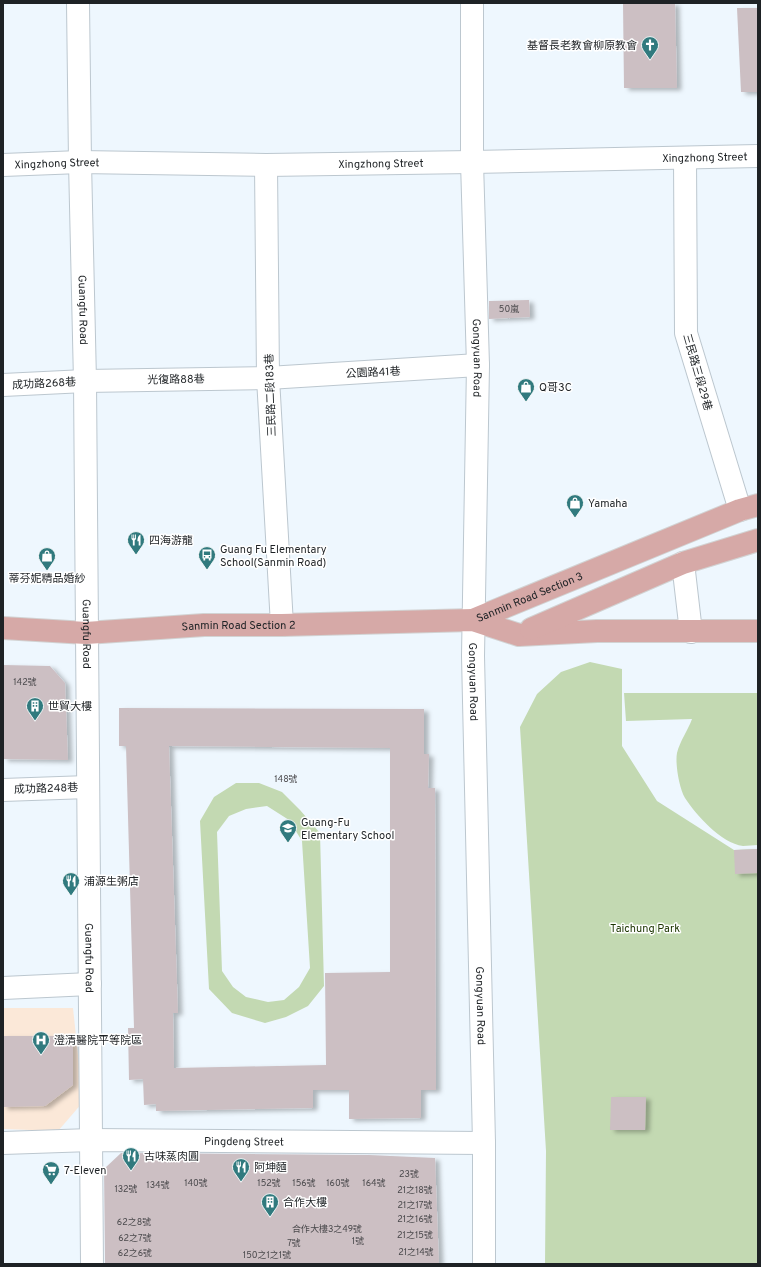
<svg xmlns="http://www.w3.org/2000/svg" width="761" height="1267" viewBox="0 0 761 1267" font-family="Overpass,'Noto Sans TC',sans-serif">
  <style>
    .industrial { fill: #fbe8d8 }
    .green { fill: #c3d9b2; fill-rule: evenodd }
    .building { fill: #ccbfc3; fill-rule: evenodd; filter: url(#shadow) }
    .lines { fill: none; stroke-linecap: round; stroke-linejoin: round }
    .minor-casing { stroke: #bcc7cf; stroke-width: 24 }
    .major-casing { stroke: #d2d3d3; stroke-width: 24 }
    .minor { stroke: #fff; stroke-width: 22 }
    .major { stroke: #d6a9a7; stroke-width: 22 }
    .labels { text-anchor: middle; stroke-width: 3; stroke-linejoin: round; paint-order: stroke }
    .number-label { font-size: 9px; fill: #4a494c }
    .poi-label { font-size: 11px; fill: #1e2225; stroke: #fff; text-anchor: start }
    .street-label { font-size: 11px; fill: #1e2225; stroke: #fff }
    .park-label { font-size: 11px; fill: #1c3501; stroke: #fff }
  </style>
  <defs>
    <filter id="shadow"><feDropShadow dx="4.5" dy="2.5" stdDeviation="2" flood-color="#0004"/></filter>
  </defs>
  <rect width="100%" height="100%" fill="#eef7fe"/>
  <path class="industrial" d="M 3,1008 L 73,1008 L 83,1102 L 58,1131 L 3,1129 Z"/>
  <path class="green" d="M 590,662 L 622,669 L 622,746 L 657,801 L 734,850 L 758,849 L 758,1264 L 545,1264 L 546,1151 L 520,727 L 537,694 L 561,672 Z
    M 624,693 L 758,693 L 758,845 C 753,845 748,846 743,846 C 721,843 696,815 685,798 C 679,788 675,763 677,753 C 680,741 688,730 692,719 L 626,721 Z
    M 236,783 L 259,783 L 282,792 L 300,810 L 320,833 L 324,986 L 308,1006 L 286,1017 L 265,1023 L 232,1013 L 209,989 L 200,821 L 214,797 ZM 267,806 L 289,820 L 302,841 L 310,968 L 299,987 L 284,1000 L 268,1002 L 246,997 L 233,987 L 222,971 L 217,832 L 229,816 L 246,809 Z"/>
  <path class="building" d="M 623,3 L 675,3 L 677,88 L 624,88 Z
    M 737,8 L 758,8 L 758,92 L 741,92 Z
    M 529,300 L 530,317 L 489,319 L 489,301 Z
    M 3,665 L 50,666 L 65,683 L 68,760 L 3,759 Z
    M 119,708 L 424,709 L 424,754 L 429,754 L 428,788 L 435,788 L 436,1090 L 421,1090 L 421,1118 L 349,1119 L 349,1090 L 313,1090 L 313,1108 L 156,1111 L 156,1104 L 144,1105 L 143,1079 L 129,1080 L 128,1028 L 134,1028 L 126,746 L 119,746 ZM 169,746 L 390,748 L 390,972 L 325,973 L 326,1065 L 174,1068 L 173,1013 L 178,1013 Z
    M 758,849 L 758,873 L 735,874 L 734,850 Z
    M 3,1036 L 73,1036 L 73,1085 L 45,1106 L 3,1107 Z
    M 611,1097 L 646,1097 L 645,1130 L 610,1130 Z
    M 121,1153 L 369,1155 L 435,1158 L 439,1264 L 105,1264 L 104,1169 Z"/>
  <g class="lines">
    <g class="minor-casing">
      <g id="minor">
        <path id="s1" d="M 78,3 L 80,162 L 85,381 L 92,1264"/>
        <path id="s2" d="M 472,3 L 472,162 L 478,365 L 473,656 L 484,1143 L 484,1264"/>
        <path d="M 685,158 L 686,333 L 740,510"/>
        <path id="s3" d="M 3,165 L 80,162 L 266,165 L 472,162 L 758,156"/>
        <path d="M 266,165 L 268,378 L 282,625"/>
        <path d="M 3,385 L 85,381 L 268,378 L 478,365"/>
        <path d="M 683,563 L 691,632"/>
        <path d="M 3,790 L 88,787"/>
        <path d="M 3,988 L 90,984"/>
        <path id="s4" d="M 3,1143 L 91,1140 L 484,1143"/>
      </g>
    </g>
    <g class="major-casing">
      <g id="major">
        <path id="s5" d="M 473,620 L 740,510 L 758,505"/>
        <path id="s6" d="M 3,628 L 86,633 L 204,625 L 282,625 L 473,620 L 519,635 L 597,631 L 758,631"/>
        <path d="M 531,629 L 683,563 L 758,540"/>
      </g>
    </g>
    <use href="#minor" class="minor"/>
    <use href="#major" class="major"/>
  </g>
  <defs>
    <g id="church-pin" transform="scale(0.9)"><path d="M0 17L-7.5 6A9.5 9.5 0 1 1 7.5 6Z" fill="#317a7e" stroke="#fff"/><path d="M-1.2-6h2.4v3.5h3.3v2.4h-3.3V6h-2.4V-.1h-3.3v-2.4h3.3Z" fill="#fff"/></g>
    <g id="shop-pin" transform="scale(0.9)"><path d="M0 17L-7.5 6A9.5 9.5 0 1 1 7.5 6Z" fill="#317a7e" stroke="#fff"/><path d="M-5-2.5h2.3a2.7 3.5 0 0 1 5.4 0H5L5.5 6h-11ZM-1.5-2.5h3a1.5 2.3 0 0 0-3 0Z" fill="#fff"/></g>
    <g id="restaurant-pin" transform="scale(0.9)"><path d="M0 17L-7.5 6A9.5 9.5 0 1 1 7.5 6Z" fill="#317a7e" stroke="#fff"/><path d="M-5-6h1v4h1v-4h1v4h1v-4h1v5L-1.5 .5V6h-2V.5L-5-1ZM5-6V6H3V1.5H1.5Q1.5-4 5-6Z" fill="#fff"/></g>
    <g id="bus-pin" transform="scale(0.9)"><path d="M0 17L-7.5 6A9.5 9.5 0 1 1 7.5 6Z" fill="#317a7e" stroke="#fff"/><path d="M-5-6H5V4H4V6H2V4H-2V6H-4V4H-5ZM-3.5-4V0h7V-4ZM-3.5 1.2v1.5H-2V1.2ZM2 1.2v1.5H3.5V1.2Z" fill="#fff"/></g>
    <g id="building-pin" transform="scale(0.9)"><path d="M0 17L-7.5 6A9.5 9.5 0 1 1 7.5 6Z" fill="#317a7e" stroke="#fff"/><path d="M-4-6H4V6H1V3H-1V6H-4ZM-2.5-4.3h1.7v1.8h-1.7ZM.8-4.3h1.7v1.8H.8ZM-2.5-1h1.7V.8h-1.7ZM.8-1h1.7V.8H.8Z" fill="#fff"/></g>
    <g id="school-pin" transform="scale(0.9)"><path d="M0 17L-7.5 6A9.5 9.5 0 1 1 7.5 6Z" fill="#317a7e" stroke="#fff"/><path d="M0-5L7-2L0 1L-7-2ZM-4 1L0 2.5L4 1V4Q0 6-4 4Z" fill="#fff"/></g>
    <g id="hospital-pin" transform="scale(0.9)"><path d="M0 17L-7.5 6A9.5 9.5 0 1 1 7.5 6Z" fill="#317a7e" stroke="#fff"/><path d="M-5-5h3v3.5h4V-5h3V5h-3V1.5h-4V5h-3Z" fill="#fff"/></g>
    <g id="supermarket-pin" transform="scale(0.9)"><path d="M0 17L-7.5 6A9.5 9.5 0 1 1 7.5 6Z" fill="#317a7e" stroke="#fff"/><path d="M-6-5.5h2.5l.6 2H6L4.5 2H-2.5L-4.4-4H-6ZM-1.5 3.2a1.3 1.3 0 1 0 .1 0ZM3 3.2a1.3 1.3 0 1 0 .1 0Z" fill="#fff"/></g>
  </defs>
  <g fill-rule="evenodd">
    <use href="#church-pin" x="650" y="45"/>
    <use href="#shop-pin" x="526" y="387"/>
    <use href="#shop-pin" x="575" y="503"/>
    <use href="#restaurant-pin" x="136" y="540"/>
    <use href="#bus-pin" x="207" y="555"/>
    <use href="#shop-pin" x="47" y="556"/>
    <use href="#building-pin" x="35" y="706"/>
    <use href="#school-pin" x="288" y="828"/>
    <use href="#restaurant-pin" x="71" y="881"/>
    <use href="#hospital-pin" x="41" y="1040"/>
    <use href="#restaurant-pin" x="131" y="1156"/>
    <use href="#restaurant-pin" x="241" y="1167"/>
    <use href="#supermarket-pin" x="51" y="1170"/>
    <use href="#building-pin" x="270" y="1202"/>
  </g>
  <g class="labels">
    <g class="number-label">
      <text x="509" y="312">50嵐</text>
      <text x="25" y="685">142號</text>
      <text x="286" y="782">148號</text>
      <text x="409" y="1177">23號</text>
      <text x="196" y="1186">140號</text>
      <text x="269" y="1186">152號</text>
      <text x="304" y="1186">156號</text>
      <text x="338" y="1186">160號</text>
      <text x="374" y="1186">164號</text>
      <text x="158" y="1188">134號</text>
      <text x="126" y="1192">132號</text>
      <text x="415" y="1193">21之18號</text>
      <text x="415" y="1208">21之17號</text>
      <text x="415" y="1222">21之16號</text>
      <text x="134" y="1225">62之8號</text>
      <text x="327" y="1232">合作大樓3之49號</text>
      <text x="415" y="1238">21之15號</text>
      <text x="135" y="1241">62之7號</text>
      <text x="358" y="1244">1號</text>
      <text x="294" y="1246">7號</text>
      <text x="416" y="1255">21之14號</text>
      <text x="135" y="1256">62之6號</text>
      <text x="267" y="1258">150之1之1號</text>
    </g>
    <g class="poi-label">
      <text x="637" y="49" text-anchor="end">基督長老教會柳原教會</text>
      <text x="539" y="391">Q哥3C</text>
      <text x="588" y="507">Yamaha</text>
      <text x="149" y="544">四海游龍</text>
      <text x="220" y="553">Guang Fu Elementary<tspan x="220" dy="13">School(Sanmin Road)</tspan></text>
      <text x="47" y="582" text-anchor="middle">蒂芬妮精品婚紗</text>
      <text x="48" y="710">世貿大樓</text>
      <text x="301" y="826">Guang-Fu<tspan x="301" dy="13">Elementary School</tspan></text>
      <text x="84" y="885">浦源生粥店</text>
      <text x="54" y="1044">澄清醫院平等院區</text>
      <text x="144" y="1160">古味蒸肉圓</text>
      <text x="254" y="1171">阿坤麵</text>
      <text x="64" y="1174">7-Eleven</text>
      <text x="283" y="1206">合作大樓</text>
    </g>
    <g class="street-label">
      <text dy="4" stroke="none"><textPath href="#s3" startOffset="702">Xingzhong Street</textPath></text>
      <text dy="4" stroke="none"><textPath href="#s3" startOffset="378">Xingzhong Street</textPath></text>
      <text dy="4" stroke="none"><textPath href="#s3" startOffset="54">Xingzhong Street</textPath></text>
      <text dy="4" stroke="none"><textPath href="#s1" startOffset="307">Guangfu Road</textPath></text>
      <text dy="4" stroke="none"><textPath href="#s2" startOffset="355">Gongyuan Road</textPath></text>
      <text transform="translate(373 372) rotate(-3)" y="4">公園路41巷</text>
      <text transform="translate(698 372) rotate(74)" y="4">三民路三段29巷</text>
      <text transform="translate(176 379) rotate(-1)" y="4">光復路88巷</text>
      <text transform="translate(44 383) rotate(-3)" y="4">成功路268巷</text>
      <text transform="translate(270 395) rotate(-92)" y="4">三民路二段183巷</text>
      <text dy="4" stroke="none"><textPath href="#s5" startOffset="61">Sanmin Road Section 3</textPath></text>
      <text dy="4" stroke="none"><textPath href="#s6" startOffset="236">Sanmin Road Section 2</textPath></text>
      <text dy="4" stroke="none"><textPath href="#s1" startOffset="631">Guangfu Road</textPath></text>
      <text dy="4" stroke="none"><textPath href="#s2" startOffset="679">Gongyuan Road</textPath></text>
      <text transform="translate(46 788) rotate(-2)" y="4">成功路248巷</text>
      <text dy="4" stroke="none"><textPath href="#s1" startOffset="955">Guangfu Road</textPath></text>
      <text dy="4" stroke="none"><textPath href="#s2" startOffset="1003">Gongyuan Road</textPath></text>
      <text dy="4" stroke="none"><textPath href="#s4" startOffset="241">Pingdeng Street</textPath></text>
    </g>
    <g class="park-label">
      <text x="645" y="932">Taichung Park</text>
    </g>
  </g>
  <rect width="761" height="1267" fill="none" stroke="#1e2225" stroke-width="8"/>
</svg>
